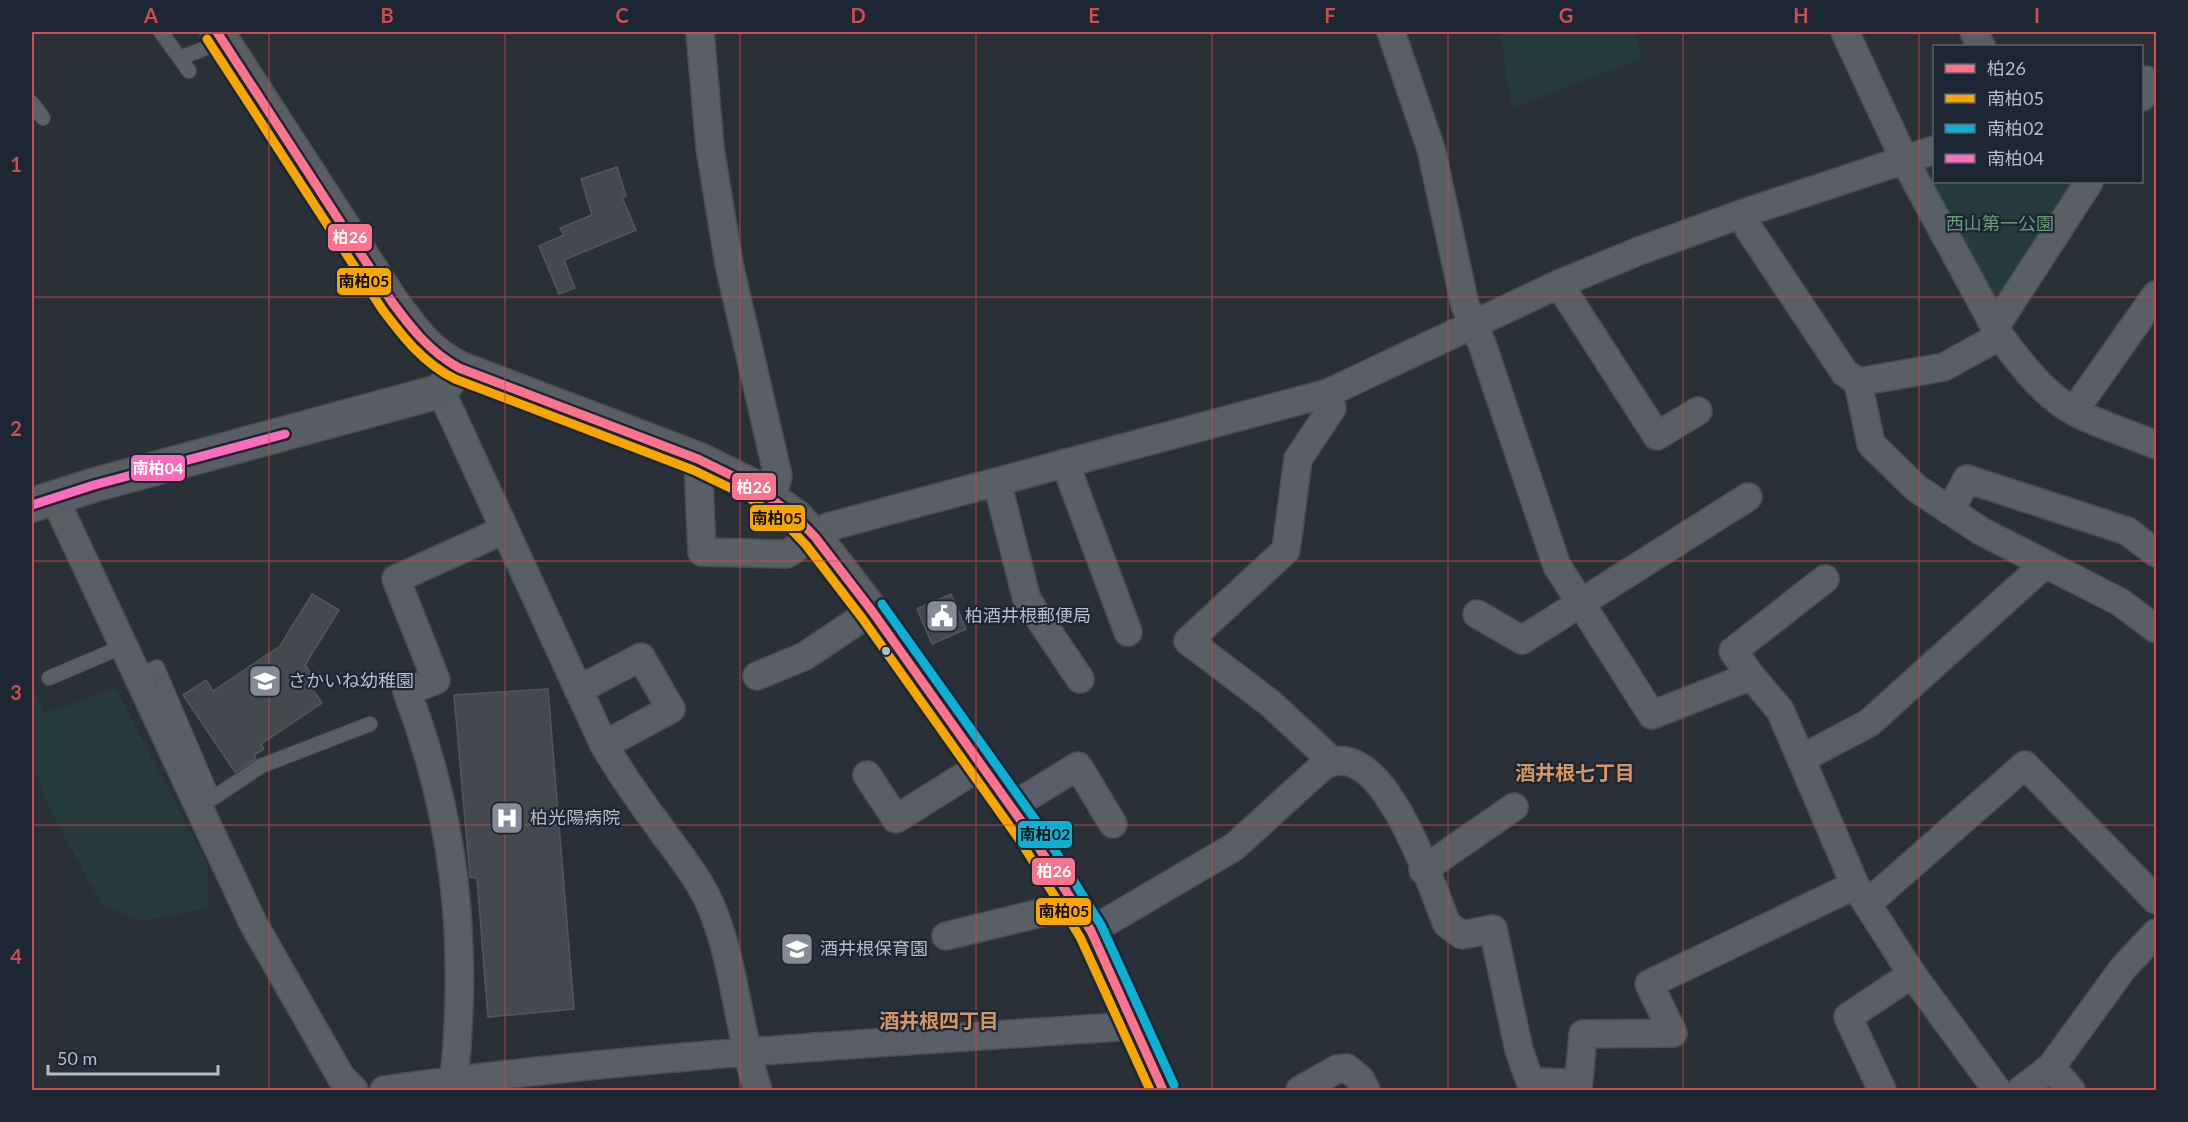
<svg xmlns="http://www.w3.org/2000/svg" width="2188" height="1122" viewBox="0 0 2188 1122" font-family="Lato,'Noto Sans JP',sans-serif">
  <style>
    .green { fill: #273a3e }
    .building { fill: #444950; stroke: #52575f; stroke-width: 1.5 }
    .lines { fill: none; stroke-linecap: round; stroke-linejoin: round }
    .lane-casing { stroke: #484c53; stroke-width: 16 }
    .street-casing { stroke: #484c53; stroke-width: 30 }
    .secondary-casing { stroke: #484c53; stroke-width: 36 }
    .lane { stroke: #5a5e66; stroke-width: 14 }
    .street { stroke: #5a5e66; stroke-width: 27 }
    .secondary { stroke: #595d64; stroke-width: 33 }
    .bus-1-casing { stroke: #1d2633; stroke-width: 14 }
    .bus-2-casing { stroke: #1d2633; stroke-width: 14 }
    .bus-3-casing { stroke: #1d2633; stroke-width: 14 }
    .bus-4-casing { stroke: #1d2633; stroke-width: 14 }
    .bus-1 { stroke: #fc738d; stroke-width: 9 }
    .bus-2 { stroke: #f7a600; stroke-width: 9 }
    .bus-3 { stroke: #0dafd3; stroke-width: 9 }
    .bus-4 { stroke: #fb6dba; stroke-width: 9 }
    .grid { fill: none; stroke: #ce4d50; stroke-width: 1.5; stroke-opacity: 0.55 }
    .bus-dot { fill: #b4bcc9; stroke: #1d2633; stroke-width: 2 }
    .labels { text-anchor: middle; stroke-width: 4.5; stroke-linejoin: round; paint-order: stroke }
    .park-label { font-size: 18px; fill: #6b9a76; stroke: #1d2633 }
    .poi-label { font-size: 18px; fill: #b4bcc9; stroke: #1d2633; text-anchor: start }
    .neighbourhood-label { font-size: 20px; font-weight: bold; fill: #d59563; stroke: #1d2633 }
    .line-badge { stroke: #1d2633; stroke-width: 2 }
    .badge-label { font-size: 16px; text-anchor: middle; font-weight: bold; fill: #fff }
    .pale-badge-label { font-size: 16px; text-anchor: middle; font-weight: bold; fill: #111 }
    .neatline { fill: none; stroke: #ce4d50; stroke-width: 2 }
    .grid-label { font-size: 20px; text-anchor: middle; font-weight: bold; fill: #ce4d50 }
  </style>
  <rect width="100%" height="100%" fill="#2a3038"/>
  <path class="green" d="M 1500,32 L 1634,32 L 1643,58 L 1512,108 Z
    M 1934,162 L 1934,182 L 2079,182 L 1999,302 L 1994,303 L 1925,172 L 1927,164 Z
    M 32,683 L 44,714 L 115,687 L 208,865 L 208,908 L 142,921 L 102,905 L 47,804 L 32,762 Z"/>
  <path class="building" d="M 617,167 L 626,196 L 622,197 L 636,230 L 564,260 L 575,288 L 559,294 L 539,246 L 564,235 L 560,228 L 592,215 L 581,179 Z
    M 312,594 L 339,610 L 305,665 L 311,673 L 305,678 L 322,703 L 261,744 L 264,749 L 254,755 L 256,759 L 235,772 L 183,695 L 206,680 L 213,691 L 280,646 Z
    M 951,594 L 966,629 L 932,644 L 917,609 Z
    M 548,689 L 574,1009 L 488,1017 L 477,878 L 470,877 L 454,695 Z"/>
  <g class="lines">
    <g class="lane-casing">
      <path id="lane" d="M 161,32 L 189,71
        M 180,58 L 224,41
        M 32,103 L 43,118
        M 138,676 L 157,667 L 213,798 L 261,766 L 370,724
        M 49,678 L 124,646"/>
    </g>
    <g class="street-casing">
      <path id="street" d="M 700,32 L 710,148 L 729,264 L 778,476 L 772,498
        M 1391,32 L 1431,149 L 1465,305 L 1482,344 L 1557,566 L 1652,715 L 1751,676 L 1780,710 L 1855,885 L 1912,974 L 1997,1090
        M 1845,32 L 1905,161 L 2000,336 C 2020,363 2044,395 2075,412 C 2100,425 2130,434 2156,445
        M 1974,32 L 1981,46
        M 2142,97 L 2146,80
        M 1744,213 L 1749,229 L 1845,373 L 1858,382 L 1871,444 L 1916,488 L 1981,531 L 2120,602 L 2156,629
        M 1559,284 L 1657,436 L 1698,411
        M 1992,322 L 2001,318 L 2089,182
        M 1858,382 L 1944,367 L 2000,336
        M 441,391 L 604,745 C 621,774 640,801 660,828 C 678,853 698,877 710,904 C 735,961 738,1031 758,1090
        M 1328,393 L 1332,408 L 1298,459 L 1286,550 L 1188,641 L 1270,703 L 1331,760
        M 2074,411 L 2156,295
        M 698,459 L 702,552 L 787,554 L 828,527 L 1328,393 L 1559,284 L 1639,251 L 1744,213 L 1934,150
        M 1065,463 L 1128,632
        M 997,482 L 1027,600 L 1080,679
        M 54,497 L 253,923 L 341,1077 L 354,1090
        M 1950,511 L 1967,479 L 2127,531 L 2156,553
        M 1477,614 L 1522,640 L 1748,497
        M 757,676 L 805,656 L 872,611
        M 1751,676 L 1733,651 L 1825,579
        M 578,690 L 641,657 L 671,709 L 604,745
        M 1801,759 L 1869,723 L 2045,564
        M 867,775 L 896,819 L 982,765
        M 1011,807 L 1078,766 L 1113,824
        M 1423,870 L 1514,807
        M 1867,904 L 2025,765 L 2156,900
        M 1091,931 L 1234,847 L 1323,766 C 1382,730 1431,886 1447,924 L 1462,935 L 1493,929 L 1519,1050 L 1530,1081 L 1578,1084
        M 946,936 L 1053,910 L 1070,898
        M 2051,1067 L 2071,1090
        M 454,1080 C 468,944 456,820 407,692 L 436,680 L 396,579 L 504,530
        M 384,1090 C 631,1055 883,1043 1132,1026
        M 1300,1090 L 1337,1069 L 1347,1068 L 1360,1079 L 1366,1090
        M 1578,1090 L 1583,1034 L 1673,1033 L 1649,984 L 1855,885
        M 1882,1090 L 1848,1017 L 1912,974
        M 2021,1090 L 2051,1067 L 2124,967 L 2156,933"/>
    </g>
    <g class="secondary-casing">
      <path id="secondary" d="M 217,32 L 392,302 C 412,329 428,353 459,368 L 698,459 L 753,486 L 795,516 L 815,537 L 872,611 L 1031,835 L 1091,931 L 1163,1090
        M 32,505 L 94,485 L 441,391 L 459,368"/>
    </g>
    <use href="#lane" class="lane"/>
    <use href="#street" class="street"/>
    <use href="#secondary" class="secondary"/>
    <g class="bus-1-casing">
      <path id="bus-1" d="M 217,32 L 392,302 C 411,328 430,352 459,368 L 698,459 L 753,486 L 795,516 L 815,537 L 872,611 L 1031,835 L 1091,931 L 1163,1090"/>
    </g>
    <g class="bus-2-casing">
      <path id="bus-2" d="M 207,39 L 382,309 C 403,337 423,363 455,379 L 693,470 L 747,496 L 787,525 L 806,545 L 862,618 L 1021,842 L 1080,937 L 1150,1090"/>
    </g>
    <g class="bus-3-casing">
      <path id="bus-3" d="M 882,604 L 1041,828 L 1101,925 L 1174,1085"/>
    </g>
    <g class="bus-4-casing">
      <path id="bus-4" d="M 32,505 L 94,485 L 285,434"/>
    </g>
    <use href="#bus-1" class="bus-1"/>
    <use href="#bus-2" class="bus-2"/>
    <use href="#bus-3" class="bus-3"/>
    <use href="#bus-4" class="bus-4"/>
  </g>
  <path class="grid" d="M 269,32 L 269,1090M 505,32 L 505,1090M 740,32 L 740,1090M 976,32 L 976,1090M 1212,32 L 1212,1090M 1448,32 L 1448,1090M 1683,32 L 1683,1090M 1919,32 L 1919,1090M 32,297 L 2156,297M 32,561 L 2156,561M 32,825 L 2156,825"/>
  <defs>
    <g id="civic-square" transform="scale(1.725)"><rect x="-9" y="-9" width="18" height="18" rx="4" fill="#848b96" stroke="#1d2633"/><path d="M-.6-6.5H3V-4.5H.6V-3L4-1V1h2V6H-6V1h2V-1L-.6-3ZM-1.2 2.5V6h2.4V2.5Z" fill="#fff"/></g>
    <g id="school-square" transform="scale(1.725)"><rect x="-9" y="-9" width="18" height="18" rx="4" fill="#848b96" stroke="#1d2633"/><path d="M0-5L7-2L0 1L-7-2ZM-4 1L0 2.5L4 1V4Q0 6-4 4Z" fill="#fff"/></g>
    <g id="hospital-square" transform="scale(1.725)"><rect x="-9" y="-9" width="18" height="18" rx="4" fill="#848b96" stroke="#1d2633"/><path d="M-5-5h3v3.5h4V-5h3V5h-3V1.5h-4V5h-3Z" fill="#fff"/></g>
  </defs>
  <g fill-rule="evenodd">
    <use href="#civic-square" x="942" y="616"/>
    <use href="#school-square" x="265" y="681"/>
    <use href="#hospital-square" x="507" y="818"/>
    <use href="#school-square" x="797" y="949"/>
  </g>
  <circle class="bus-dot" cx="886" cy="651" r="5"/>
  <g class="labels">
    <g class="park-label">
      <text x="2000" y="230">西山第一公園</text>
    </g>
    <g class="poi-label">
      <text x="965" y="622">柏酒井根郵便局</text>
      <text x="288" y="687">さかいね幼稚園</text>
      <text x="530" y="824">柏光陽病院</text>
      <text x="820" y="955">酒井根保育園</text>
    </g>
    <g class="neighbourhood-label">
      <text x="1575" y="780">酒井根七丁目</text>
      <text x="939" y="1028">酒井根四丁目</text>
    </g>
  </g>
  <g class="line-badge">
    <rect x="327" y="223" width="46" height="29" rx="6" fill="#fc738d"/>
    <rect x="336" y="267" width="56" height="29" rx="6" fill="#f7a600"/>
    <rect x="130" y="454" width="56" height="28" rx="6" fill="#fb6dba"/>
    <rect x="731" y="472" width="46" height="29" rx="6" fill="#fc738d"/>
    <rect x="749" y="504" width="57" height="28" rx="6" fill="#f7a600"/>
    <rect x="1017" y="820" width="56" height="29" rx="6" fill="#0dafd3"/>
    <rect x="1031" y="857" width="45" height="29" rx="6" fill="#fc738d"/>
    <rect x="1035" y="897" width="57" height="29" rx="6" fill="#f7a600"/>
  </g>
  <g class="badge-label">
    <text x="350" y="243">柏26</text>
    <text x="158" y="474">南柏04</text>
    <text x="754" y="493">柏26</text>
    <text x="1054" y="877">柏26</text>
  </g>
  <g class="pale-badge-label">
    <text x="364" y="287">南柏05</text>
    <text x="777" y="524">南柏05</text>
    <text x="1045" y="840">南柏02</text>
    <text x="1064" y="917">南柏05</text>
  </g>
  <rect width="2188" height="1122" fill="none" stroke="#1d2633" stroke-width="66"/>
  <rect x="1933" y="45" width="210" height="138" fill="#1d2633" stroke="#59626f" stroke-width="1.5"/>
  <rect x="1945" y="64" width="30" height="9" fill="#fc738d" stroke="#59626f" stroke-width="1.5"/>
  <text x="1987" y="75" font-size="18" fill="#b4bcc9">柏26</text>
  <rect x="1945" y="94" width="30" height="9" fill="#f7a600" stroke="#59626f" stroke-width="1.5"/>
  <text x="1987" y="105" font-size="18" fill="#b4bcc9">南柏05</text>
  <rect x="1945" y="124" width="30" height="9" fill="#0dafd3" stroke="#59626f" stroke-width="1.5"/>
  <text x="1987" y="135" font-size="18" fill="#b4bcc9">南柏02</text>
  <rect x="1945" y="154" width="30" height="9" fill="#fb6dba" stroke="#59626f" stroke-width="1.5"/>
  <text x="1987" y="165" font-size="18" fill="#b4bcc9">南柏04</text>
  <path d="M48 1065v9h170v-9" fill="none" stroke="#b4bcc9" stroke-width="3"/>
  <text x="57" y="1065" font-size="18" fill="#b4bcc9" stroke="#1d2633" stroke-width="4.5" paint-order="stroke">50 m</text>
  <rect x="33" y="33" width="2122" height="1056" class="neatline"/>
  <g class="grid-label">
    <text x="151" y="23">A</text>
    <text x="387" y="23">B</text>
    <text x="622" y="23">C</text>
    <text x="858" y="23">D</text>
    <text x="1094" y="23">E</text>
    <text x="1330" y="23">F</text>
    <text x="1566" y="23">G</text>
    <text x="1801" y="23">H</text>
    <text x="2037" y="23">I</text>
    <text x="16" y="172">1</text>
    <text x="16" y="436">2</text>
    <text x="16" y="700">3</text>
    <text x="16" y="964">4</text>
  </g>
</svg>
